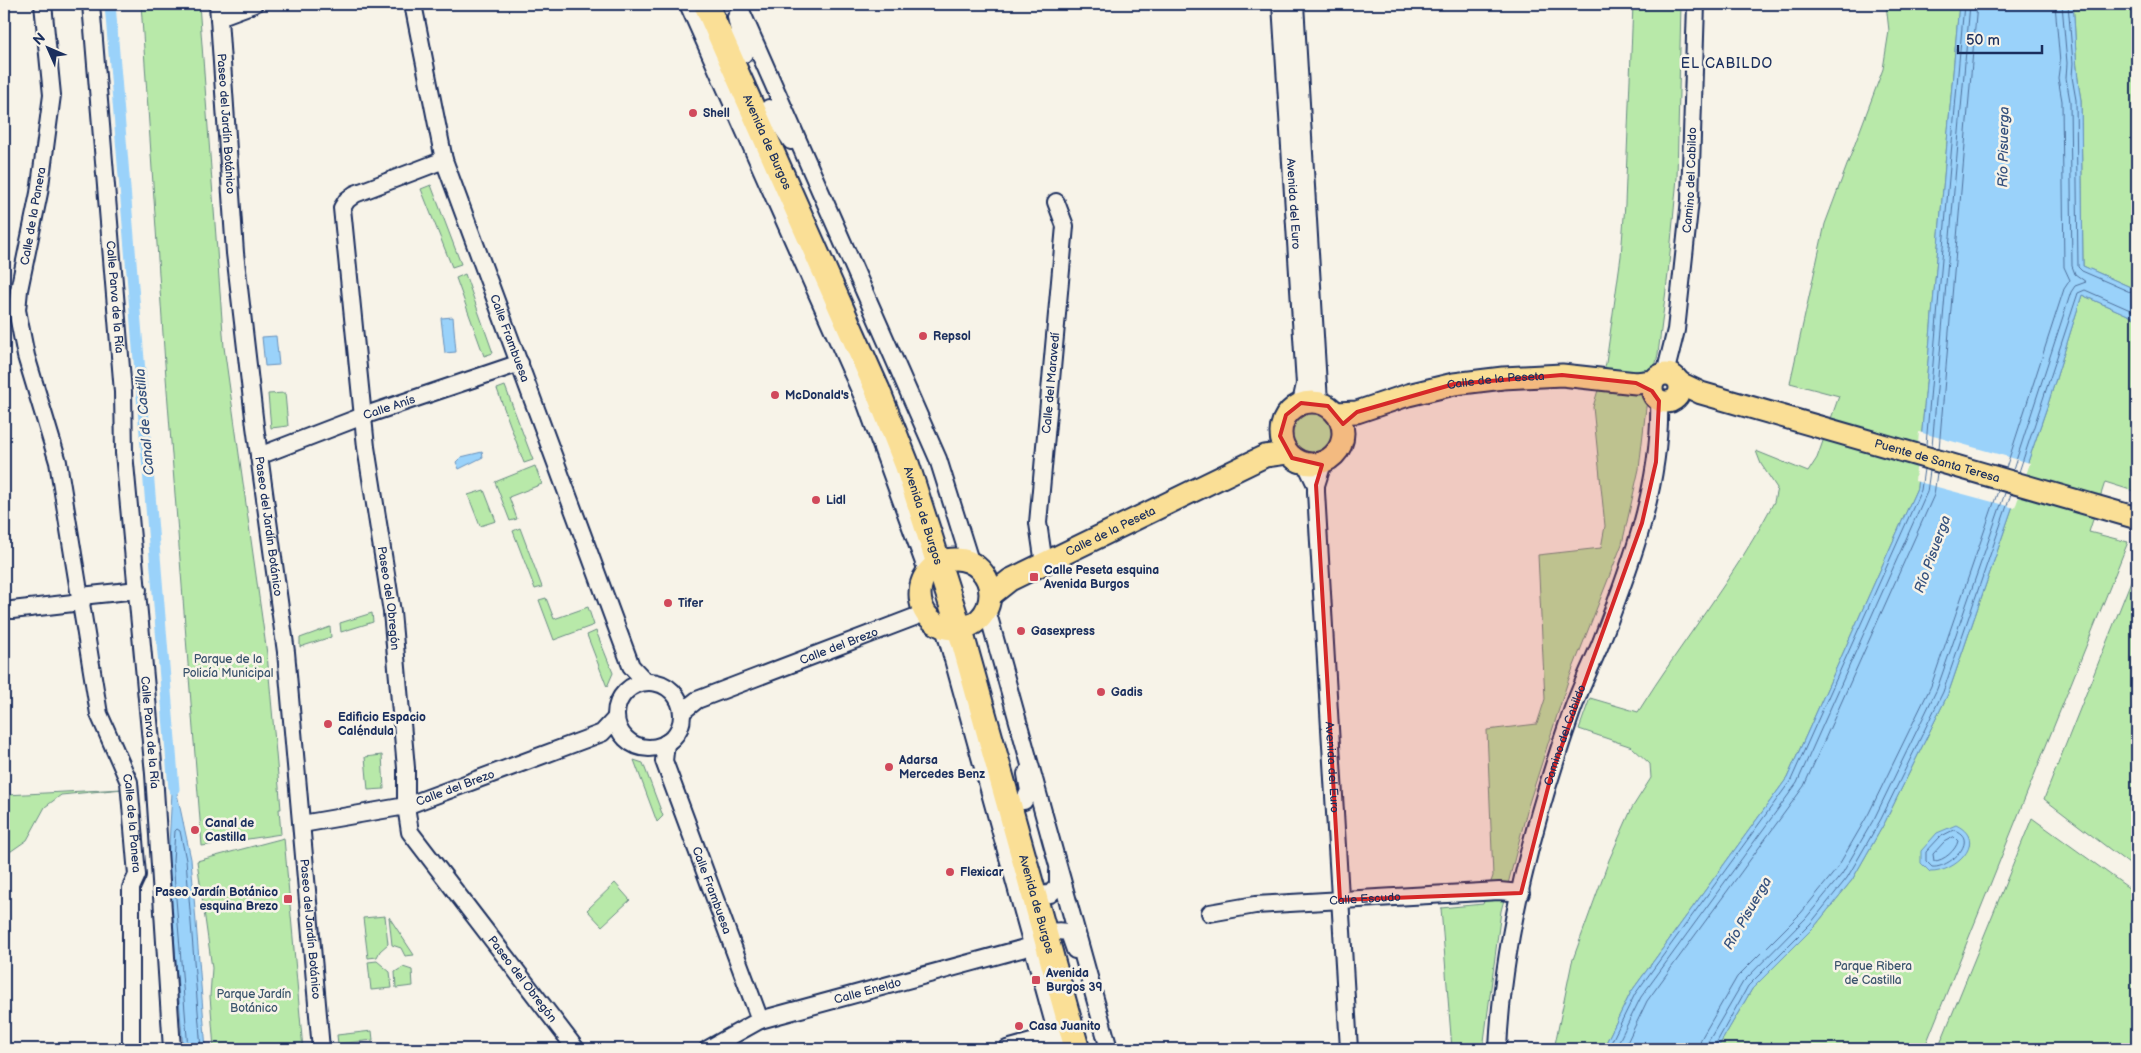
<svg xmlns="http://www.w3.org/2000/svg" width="2141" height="1053" viewBox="0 0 2141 1053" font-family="'Balsamiq Sans',sans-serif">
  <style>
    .green { fill: #b8e9a9; stroke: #6a8c84 }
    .water { fill: #9ad2fa; stroke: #6791bc }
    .pier { fill: #f7f3e8 }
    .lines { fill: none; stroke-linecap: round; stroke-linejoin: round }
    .shore { stroke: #4e709c; stroke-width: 1 }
    .canal { stroke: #9ad2fa; stroke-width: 11 }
    .minor-casing { stroke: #1b2f5e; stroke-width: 20 }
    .major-casing { stroke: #1b2f5e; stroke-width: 25 }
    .highway-casing { stroke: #1b2f5e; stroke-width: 28 }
    .minor { stroke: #f7f3e8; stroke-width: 16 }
    .major { stroke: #fadf96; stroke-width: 21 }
    .highway { stroke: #fadf96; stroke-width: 24 }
    .marked { fill: #d62828; fill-opacity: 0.2; stroke: #d62828; stroke-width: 4; stroke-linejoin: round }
    .poi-dot { fill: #d1495b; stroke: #f7f3e8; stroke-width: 2 }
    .labels { text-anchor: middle; stroke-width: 5; stroke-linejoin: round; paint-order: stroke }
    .poi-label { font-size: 12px; font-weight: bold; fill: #1b2f5e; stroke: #f7f3e8; text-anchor: start }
    .street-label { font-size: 12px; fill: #1b2f5e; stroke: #f7f3e8 }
    .park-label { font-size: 12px; fill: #3a546d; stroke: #f7f3e8 }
    .neighbourhood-label { font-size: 14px; letter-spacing: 1px; fill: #1b2f5e; stroke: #f7f3e8 }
    .water-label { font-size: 14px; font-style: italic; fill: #34507d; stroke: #f7f3e8 }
  </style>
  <rect width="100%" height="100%" fill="#f7f3e8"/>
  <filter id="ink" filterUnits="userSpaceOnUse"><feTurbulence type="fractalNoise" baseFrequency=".02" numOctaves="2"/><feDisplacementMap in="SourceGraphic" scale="10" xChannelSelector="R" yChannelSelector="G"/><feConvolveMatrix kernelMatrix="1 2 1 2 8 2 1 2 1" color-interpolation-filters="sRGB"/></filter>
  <g filter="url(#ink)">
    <path class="green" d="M 141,4 L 199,4 L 224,347 L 267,654 L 281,809 L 279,809 L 281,834 L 202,846 L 165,364 Z
      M 1633,4 L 1681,4 L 1677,178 L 1668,274 L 1658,354 L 1646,407 L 1639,469 L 1622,544 L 1568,681 L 1529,803 L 1501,911 L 1483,1049 L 1452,1049 L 1441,908 L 1483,904 L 1493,876 L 1487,730 L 1537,724 L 1545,699 L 1538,555 L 1601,548 L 1605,526 L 1593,407 L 1606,363 L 1621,256 L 1625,204 Z
      M 1886,4 L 1959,4 L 1917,488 L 1787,778 L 1631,992 L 1603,1049 L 1554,1049 L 1572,962 L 1609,860 L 1632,808 L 1651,778 L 1650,764 L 1632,747 L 1579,729 L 1590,698 L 1638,712 C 1682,641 1736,576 1774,502 L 1777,488 L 1761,464 L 1756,451 L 1808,472 L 1817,458 L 1839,396 L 1790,383 L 1825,224 L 1883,69 L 1889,31 Z
      M 2073,4 L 2137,4 L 2137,290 L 2083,266 L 2081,100 C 2075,69 2076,36 2073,4 Z
      M 431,185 L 461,264 L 452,267 L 421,189 Z
      M 465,274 L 493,353 L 484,356 L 456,278 Z
      M 2082,295 L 2137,319 L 2137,492 L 2105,482 L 2089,532 L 2128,542 L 1924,1049 L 1717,1049 L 1752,989 L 1815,926 L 1852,880 L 1885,822 L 1948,694 L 2048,404 Z
      M 505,386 L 533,460 L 524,463 L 497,389 Z
      M 285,393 L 288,426 L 271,428 L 268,394 Z
      M1291 433a23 23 0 1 1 46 0a23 23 0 1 1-46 0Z
      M 535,466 L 542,484 L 509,497 L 517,519 L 510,521 L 495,482 Z
      M 484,490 L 496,521 L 480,526 L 468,495 Z
      M 520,528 L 542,587 L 535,589 L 513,531 Z
      M 2137,566 L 2137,870 L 2044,799 Z
      M 546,598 L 554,619 L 588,607 L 594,625 L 554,640 L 539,600 Z
      M 372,613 L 373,622 L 341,632 L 340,623 Z
      M 330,627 L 331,637 L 300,647 L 300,638 Z
      M 596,631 L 613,673 L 607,687 L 587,635 Z
      M 382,755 L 384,789 L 368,790 L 365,757 Z
      M 634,760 L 643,763 L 663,816 L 657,822 Z
      M 4,762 L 6,795 L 123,789 L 61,795 L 45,807 L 27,840 L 4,856 Z
      M 2032,818 L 2137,894 L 2137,1049 L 1938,1049 Z
      M 284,838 L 303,1049 L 214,1049 L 210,996 L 212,968 L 197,861 Z
      M 615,883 L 630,900 L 602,926 L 587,910 Z
      M 385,916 L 388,944 L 380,951 L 377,957 L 368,958 L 363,918 Z
      M 389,917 L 414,955 L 405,956 L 401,948 L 392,945 Z
      M 377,961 L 390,972 L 392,988 L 371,990 L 368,962 Z
      M 403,967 L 412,970 L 413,986 L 396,988 L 395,972 Z
      M 372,1031 L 373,1040 L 338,1044 L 337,1035 Z"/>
    <path class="water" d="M 1959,4 L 2073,4 C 2076,36 2075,69 2081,100 L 2083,266 L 2137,290 L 2137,319 L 2082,295 L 2048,404 L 1948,694 L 1885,822 L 1852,880 L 1815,926 L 1752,989 L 1717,1049 L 1603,1049 L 1631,992 L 1787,778 L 1917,488 Z
      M 453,317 L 456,352 L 445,353 L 441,318 Z
      M 276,336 L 279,365 L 265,366 L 262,337 Z
      M 482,452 L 483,457 L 459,469 L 456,462 L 461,457 Z
      M 173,775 L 191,859 L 206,1049 L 183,1049 L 168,861 Z
      M 1956,825 C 1989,841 1955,873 1930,872 L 1921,863 L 1921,851 L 1937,833 Z"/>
    <path class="pier" d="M 1919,432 L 2030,463 L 2015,508 L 1915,481 Z"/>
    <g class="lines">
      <path class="shore" d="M 2068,4 L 2073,63 L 2072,77 L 2076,100 L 2078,267 L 2082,271 L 2137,295
        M 1926,445 L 1964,4
        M 1932,447 L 1970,4
        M 1939,449 L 1977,4
        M 2006,468 L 2064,289 L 2070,280 L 2064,267 L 2062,101 L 2058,78 L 2060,63 L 2055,4
        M 2013,470 L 2071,292 L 2075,286 L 2086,282 L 2075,274 L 2072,266 L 2070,101 L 2066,78 L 2067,63 L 2062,4
        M 2019,472 L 2078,293 L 2085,290 L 2137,313
        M 1954,830 C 1981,839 1949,869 1932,867 L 1926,861 L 1926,852 L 1940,837 Z
        M 1954,837 L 1958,841 C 1956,850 1944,861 1934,861 L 1933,854 L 1944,842 Z
        M 188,1049 L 173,861 L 175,831 L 177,829 L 180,831 L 186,860 L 201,1049
        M 1608,1049 L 1635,994 L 1791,780 L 1921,490 L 1924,469
        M 1615,1049 L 1641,997 L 1797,783 L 1927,492 L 1930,471
        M 1624,1049 L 1647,1001 L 1804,786 L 1934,495 L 1937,473
        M 1699,1049 L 1701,1039 L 1737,977 L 1801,913 L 1836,870 L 1869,813 L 1931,686 L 1998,491
        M 1707,1049 L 1708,1042 L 1743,982 L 1806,918 L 1842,874 L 1875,817 L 1937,689 L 2005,493
        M 1713,1049 L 1748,986 L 1811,923 L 1847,878 L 1881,819 L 1943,692 L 2011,494"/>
      <path class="canal" d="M 110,4 L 174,789"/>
      <g class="minor-casing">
        <g id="minor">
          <path id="s1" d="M 43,4 L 52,95 L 39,193 L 19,290 L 17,310 L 26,356 L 58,462 L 99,714 L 129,782 L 137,875 L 131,888 L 131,1049"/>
          <path id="s2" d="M 91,4 L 123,392 L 124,453 L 154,774 L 172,1049"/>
          <path id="s3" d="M 218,4 L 235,253 L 255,426 L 286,652 L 321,1049"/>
          <path id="s4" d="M 413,4 L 444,160 L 631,666 L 645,681"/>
          <path d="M 688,4 L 866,404 L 927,571"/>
          <path d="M 738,4 L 938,459 L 970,561"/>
          <path id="s5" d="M 1281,4 L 1305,384 L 1301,403"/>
          <path d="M 1295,4 L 1319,402"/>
          <path d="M 219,17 L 254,4"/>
          <path d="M 736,17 L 744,54"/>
          <path d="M 769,108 L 791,141"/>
          <path id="s6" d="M 444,160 L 355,194 L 347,200 L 342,208 L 366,447 L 392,612 L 406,768 L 406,806 L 410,832 L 576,1049"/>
          <path id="s7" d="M 1665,374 L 1676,330 L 1690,200 L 1696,4"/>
          <path id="s8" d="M 259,456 L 363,416 L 520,363"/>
          <path id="s9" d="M 1306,464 L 1316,485 L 1316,492 L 1349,1049"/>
          <path d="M 1316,485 L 1323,463"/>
          <path id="s10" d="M 1044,564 L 1038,523 L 1065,226 L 1056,202"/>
          <path d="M 81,596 L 138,590"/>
          <path d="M 12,610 L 82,602"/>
          <path d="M 987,610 L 1109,1049"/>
          <path d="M 944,627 L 1061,1049"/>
          <circle cx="649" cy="715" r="33"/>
          <path id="s11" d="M 682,712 L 697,700 L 925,613"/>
          <path id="s12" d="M 666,743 L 664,761 L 760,1020"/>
          <path d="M 1024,801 L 1029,791 L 1026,774"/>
          <path id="s13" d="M 302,824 L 406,806 L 586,739 L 602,733 L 615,719"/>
          <path d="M 1026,888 L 1035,895 L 1050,894 L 1058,886 L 1058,871"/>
          <path id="s14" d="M 1210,913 L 1255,905 L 1499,891 L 1521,893"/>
          <path d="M 1039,943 C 1046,932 1057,929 1069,933 L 1075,950"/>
          <path id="s15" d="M 708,1049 L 760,1020 L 1032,946"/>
          <path d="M 1007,1049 L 1057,1035"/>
          <path id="s16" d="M 1498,1049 C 1503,936 1534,821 1571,714 C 1579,691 1590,668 1600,645 C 1630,567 1662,484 1659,401"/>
        </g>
      </g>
      <g class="major-casing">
        <g id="major">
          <circle cx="1666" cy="388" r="14"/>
          <path id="s17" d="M 1680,383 L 1701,393 L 2137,518"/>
          <circle cx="1312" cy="433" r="31"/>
          <path id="s18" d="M 1336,413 L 1357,412 L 1408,395 L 1454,384 L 1503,378 L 1562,375 L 1636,383 L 1654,381"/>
          <circle cx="955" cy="594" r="35"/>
          <path id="s19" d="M 991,595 L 1010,580 L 1265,456 L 1287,453"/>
        </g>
      </g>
      <g class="highway-casing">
        <g id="highway">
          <path id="s20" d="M 706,4 L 877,389 L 907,465 L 963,640 L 1077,1049"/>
        </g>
      </g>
      <use href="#minor" class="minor"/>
      <use href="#major" class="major"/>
      <use href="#highway" class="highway"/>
    </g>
  </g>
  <path class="marked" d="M 1562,375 L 1636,383 L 1652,391 L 1659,401 L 1656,462 L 1642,523 L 1551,776 L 1521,893 L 1340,900 L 1316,485 L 1322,465 L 1292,458 L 1280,436 L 1286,415 L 1301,403 L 1328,406 L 1343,424 L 1357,412 L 1454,384 Z"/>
  <g class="poi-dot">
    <circle cx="693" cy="113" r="5"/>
    <circle cx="923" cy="336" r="5"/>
    <circle cx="775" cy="395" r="5"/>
    <circle cx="816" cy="500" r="5"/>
    <rect x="1029" y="572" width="10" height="10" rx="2.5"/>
    <circle cx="668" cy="603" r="5"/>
    <circle cx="1021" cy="631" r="5"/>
    <circle cx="1101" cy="692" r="5"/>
    <circle cx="328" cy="724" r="5"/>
    <circle cx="889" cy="767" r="5"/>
    <circle cx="195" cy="830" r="5"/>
    <circle cx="950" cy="872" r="5"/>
    <rect x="283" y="894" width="10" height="10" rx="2.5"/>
    <rect x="1031" y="975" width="10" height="10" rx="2.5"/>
    <circle cx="1019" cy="1026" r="5"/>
  </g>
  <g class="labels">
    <g class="poi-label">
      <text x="703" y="117">Shell</text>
      <text x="933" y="340">Repsol</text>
      <text x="785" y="399">McDonald's</text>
      <text x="826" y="504">Lidl</text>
      <text x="1044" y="574">Calle Peseta esquina<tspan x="1044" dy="14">Avenida Burgos</tspan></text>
      <text x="678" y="607">Tifer</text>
      <text x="1031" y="635">Gasexpress</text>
      <text x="1111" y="696">Gadis</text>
      <text x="338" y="721">Edificio Espacio<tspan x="338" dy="14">Caléndula</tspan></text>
      <text x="899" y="764">Adarsa<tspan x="899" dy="14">Mercedes Benz</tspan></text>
      <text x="205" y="827">Canal de<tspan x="205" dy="14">Castilla</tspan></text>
      <text x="960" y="876">Flexicar</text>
      <text x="278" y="896" text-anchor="end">Paseo Jardín Botánico<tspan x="278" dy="14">esquina Brezo</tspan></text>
      <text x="1046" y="977">Avenida<tspan x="1046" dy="14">Burgos 39</tspan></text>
      <text x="1029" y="1030">Casa Juanito</text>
    </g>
    <g class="street-label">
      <text dy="4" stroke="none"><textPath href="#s3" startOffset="120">Paseo del Jardín Botánico</textPath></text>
      <text dy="4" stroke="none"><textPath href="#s20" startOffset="151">Avenida de Burgos</textPath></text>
      <text dy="4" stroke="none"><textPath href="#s7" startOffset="196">Camino del Cabildo</textPath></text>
      <text dy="4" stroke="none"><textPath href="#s5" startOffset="200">Avenida del Euro</textPath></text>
      <text transform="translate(33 216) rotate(-80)" y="4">Calle de la Panera</text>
      <text dy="4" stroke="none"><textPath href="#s2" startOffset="294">Calle Parva de la Ría</textPath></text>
      <text dy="4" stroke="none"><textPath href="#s4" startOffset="349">Calle Frambuesa</textPath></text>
      <text dy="4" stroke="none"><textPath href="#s10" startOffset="182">Calle del Maravedí</textPath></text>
      <text dy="4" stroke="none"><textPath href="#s18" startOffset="164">Calle de la Peseta</textPath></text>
      <text dy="4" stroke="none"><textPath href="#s8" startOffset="139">Calle Anís</textPath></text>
      <text dy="4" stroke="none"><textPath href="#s17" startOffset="269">Puente de Santa Teresa</textPath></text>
      <text dy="4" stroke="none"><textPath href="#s20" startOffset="556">Avenida de Burgos</textPath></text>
      <text dy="4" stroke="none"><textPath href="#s3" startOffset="525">Paseo del Jardín Botánico</textPath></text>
      <text dy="4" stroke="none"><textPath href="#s19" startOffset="136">Calle de la Peseta</textPath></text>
      <text dy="4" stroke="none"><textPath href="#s6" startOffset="508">Paseo del Obregón</textPath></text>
      <text dy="4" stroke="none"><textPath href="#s11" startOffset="171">Calle del Brezo</textPath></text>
      <text dy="4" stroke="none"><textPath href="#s2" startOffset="731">Calle Parva de la Ría</textPath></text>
      <text dy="4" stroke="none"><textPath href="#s16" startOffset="322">Camino del Cabildo</textPath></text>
      <text dy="4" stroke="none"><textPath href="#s9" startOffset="306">Avenida del Euro</textPath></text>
      <text dy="4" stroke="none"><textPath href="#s13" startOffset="158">Calle del Brezo</textPath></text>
      <text dy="4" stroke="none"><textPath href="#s1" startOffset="838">Calle de la Panera</textPath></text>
      <text dy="4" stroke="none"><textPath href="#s12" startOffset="156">Calle Frambuesa</textPath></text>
      <text dy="4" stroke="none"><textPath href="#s14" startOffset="156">Calle Escudo</textPath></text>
      <text dy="4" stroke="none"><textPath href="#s20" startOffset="961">Avenida de Burgos</textPath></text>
      <text dy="4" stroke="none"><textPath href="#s3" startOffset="930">Paseo del Jardín Botánico</textPath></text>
      <text dy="4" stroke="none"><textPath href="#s6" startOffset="928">Paseo del Obregón</textPath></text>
      <text dy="4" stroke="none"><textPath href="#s15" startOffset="171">Calle Eneldo</textPath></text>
    </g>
    <g class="park-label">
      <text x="228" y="663">Parque de la<tspan x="228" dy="14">Policía Municipal</tspan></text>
      <text x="1873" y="970">Parque Ribera<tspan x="1873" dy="14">de Castilla</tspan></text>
      <text x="254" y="998">Parque Jardín<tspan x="254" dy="14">Botánico</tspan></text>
    </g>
    <g class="neighbourhood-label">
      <text x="1727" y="68">EL CABILDO</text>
    </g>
    <g class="water-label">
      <text transform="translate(2003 147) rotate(-89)" y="5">Río Pisuerga</text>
      <text transform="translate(144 422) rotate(-95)" y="5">Canal de Castilla</text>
      <text transform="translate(1932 554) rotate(-70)" y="5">Río Pisuerga</text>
      <text transform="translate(1747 913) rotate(-60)" y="5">Río Pisuerga</text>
    </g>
  </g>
  <rect width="2141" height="1053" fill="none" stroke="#f7f3e8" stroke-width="20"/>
  <rect x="10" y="10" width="2121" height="1033" fill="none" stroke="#1b2f5e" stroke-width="2" filter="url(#ink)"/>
  <g transform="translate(48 48) rotate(315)" stroke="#f7f3e8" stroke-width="4" paint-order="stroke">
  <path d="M0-4L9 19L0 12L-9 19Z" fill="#1b2f5e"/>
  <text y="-8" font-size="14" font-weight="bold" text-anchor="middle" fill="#1b2f5e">N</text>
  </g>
  <path d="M1958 45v8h84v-8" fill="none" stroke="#1b2f5e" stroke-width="2.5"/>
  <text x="1966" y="45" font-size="15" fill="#1b2f5e" stroke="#f7f3e8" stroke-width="4" paint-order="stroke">50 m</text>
</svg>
